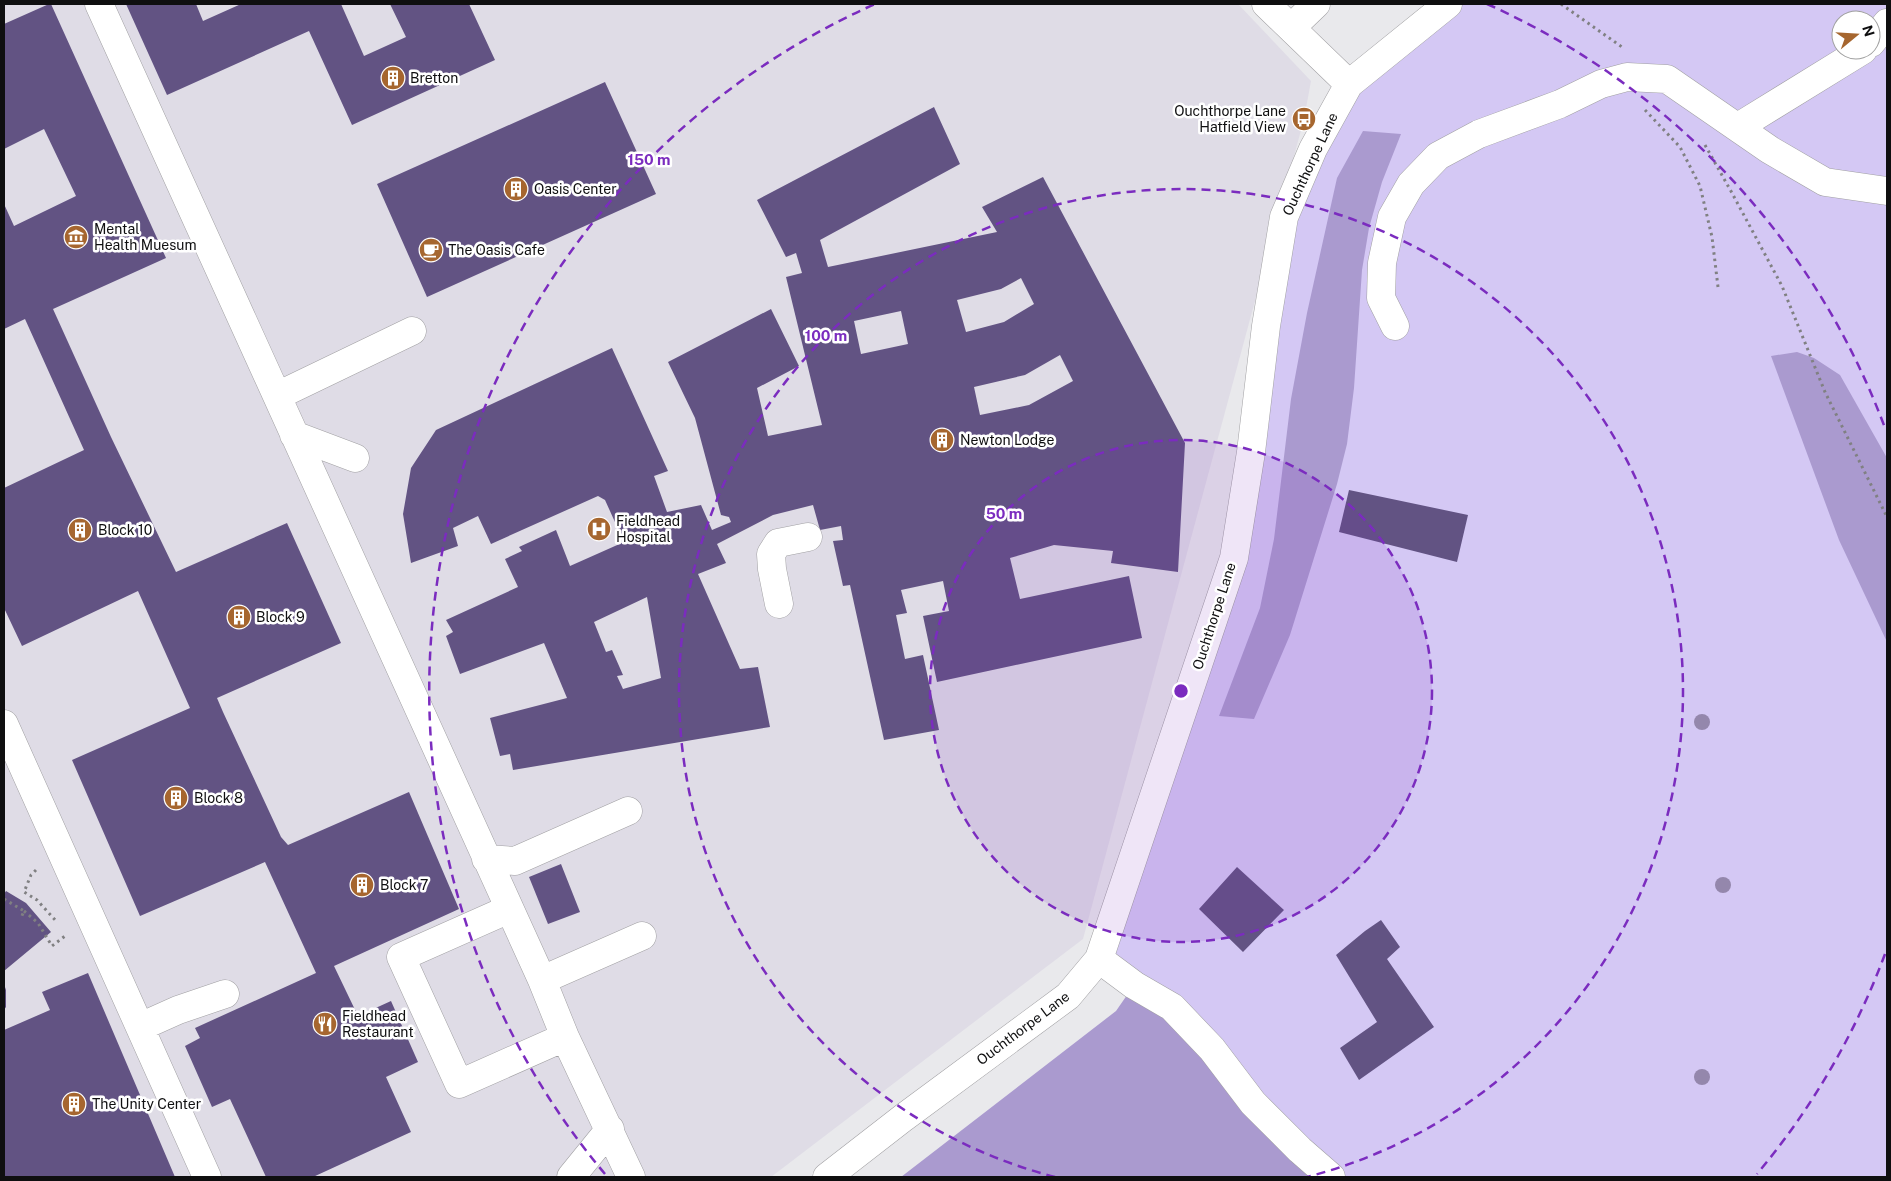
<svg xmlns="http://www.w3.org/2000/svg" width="1891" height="1181" viewBox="0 0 1891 1181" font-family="'Public Sans',sans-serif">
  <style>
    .built { fill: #dfdce6 }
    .green { fill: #d4c8f4; fill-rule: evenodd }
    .forest { fill: #aa9acf }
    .building { fill: #625383; fill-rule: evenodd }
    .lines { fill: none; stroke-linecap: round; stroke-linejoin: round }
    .minor-casing { stroke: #a1a0a3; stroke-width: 29 }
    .path { stroke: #808082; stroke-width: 3; stroke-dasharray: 2.5 4; stroke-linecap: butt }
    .minor { stroke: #fff; stroke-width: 28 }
    .tree { fill: #9487ac }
    .ring { fill: none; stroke: #7b2cbf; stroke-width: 2.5; stroke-dasharray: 9 6 }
    .labels { text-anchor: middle; stroke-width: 5; stroke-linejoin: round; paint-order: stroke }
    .poi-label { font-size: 14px; fill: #0f0f10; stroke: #fff; text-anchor: start }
    .street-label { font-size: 14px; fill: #0f0f10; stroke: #fff }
    .centre { fill: #7b2cbf; stroke: #fff; stroke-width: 2.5 }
    .ring-label { font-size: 15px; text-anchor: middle; font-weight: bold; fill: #7b2cbf; stroke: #fff; stroke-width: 5; stroke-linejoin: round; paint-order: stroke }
  </style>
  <rect width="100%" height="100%" fill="#e9e9ec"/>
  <path class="built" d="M 4,4 L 1238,4 L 1311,81 L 1304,119 L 1083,939 L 771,1177 L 4,1177 Z"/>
  <path class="green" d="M 1448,4 L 1887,4 L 1887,1177 L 1331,1177 L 1099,959 L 1234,558 L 1284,217 L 1349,84 ZM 1841,20 L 1871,20 L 1871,50 L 1841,50 Z"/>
  <path class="forest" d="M 1363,131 L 1401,134 L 1382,182 L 1369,228 L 1362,270 L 1354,388 L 1347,444 L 1337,484 L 1290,635 L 1254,719 L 1219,716 L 1260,608 L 1274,539 L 1291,399 L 1307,313 L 1337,178 Z
    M 1797,352 L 1814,358 L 1840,375 L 1887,458 L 1887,642 L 1839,540 L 1771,356 Z
    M 1134,985 L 1331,1177 L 901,1177 L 1116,1011 Z"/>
  <path class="building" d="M 49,4 L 51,4 L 166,258 L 53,309 L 111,437 L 176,572 L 287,523 L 341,643 L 217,698 L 223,712 L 281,837 L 288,845 L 409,792 L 459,909 L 334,966 L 358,1016 L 391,1001 L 418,1062 L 386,1077 L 411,1132 L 313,1177 L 266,1177 L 230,1099 L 212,1107 L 185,1046 L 200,1038 L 195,1028 L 316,973 L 265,862 L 140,916 L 72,760 L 190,708 L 138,591 L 22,646 L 4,608 L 4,488 L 84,450 L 25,319 L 4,329 L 4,204 L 14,226 L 76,196 L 44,129 L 4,149 L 4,24 Z
    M 126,4 L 196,4 L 203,21 L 241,4 L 341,4 L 364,56 L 406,37 L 390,4 L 469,4 L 495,60 L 352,125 L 309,31 L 167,95 Z
    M 605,82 L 656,194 L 427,297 L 377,184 Z
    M 934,107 L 960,164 L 820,240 L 828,267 L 997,232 L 982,207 L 1043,177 L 1185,443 L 1178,572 L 1111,563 L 1113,551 L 1054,545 L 1010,558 L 1020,599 L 1129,576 L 1142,638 L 937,682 L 923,616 L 949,611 L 943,581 L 901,590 L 907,613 L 896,615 L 905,659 L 923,655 L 939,730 L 884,740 L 850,585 L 843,586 L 833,541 L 843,540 L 841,526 L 820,530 L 813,505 L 773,515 L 717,544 L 726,563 L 698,574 L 740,669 L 758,667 L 770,727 L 513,770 L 510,754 L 500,756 L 490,718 L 567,698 L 544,643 L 460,674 L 446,636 L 453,632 L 446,620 L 518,587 L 505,559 L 522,551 L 519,547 L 556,530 L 570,566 L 624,542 L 605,500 L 598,496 L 491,544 L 478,516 L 453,528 L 458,546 L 411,563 L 403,514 L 411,468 L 436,430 L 612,348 L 668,471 L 654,476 L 667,512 L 701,505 L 712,530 L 731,522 L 729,517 L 721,515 L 695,418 L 668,362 L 771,309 L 799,366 L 757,388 L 768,436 L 822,425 L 786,277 L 802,273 L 796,253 L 786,257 L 757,200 ZM 1021,278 L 1034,304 L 1004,322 L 966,332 L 957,300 L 1001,289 ZM 901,311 L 908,344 L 861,354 L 854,321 ZM 1060,355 L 1073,381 L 1029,405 L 980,415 L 974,387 L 1025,375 ZM 647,597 L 661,678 L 623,689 L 617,676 L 623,675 L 612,650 L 606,652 L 594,622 Z
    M 1349,490 L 1468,515 L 1457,562 L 1339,532 Z
    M 561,864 L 580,912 L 548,924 L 529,877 Z
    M 1237,867 L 1284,910 L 1243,952 L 1199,909 Z
    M 6,891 L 26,903 L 51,932 L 4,971 L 4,894 Z
    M 1381,920 L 1400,947 L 1387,959 L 1434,1027 L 1359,1080 L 1340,1048 L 1377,1022 L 1336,955 L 1365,931 Z
    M 88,973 L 175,1177 L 4,1177 L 4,1030 L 50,1010 L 42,992 Z
    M 4,984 L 6,990 L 6,1007 L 4,1010 Z"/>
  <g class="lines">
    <g class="minor-casing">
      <path id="minor" d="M 99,4 L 542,980 L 565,1037 L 631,1177
        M 1266,4 L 1349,84
        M 1291,28 L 1316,4
        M 1871,43 L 1887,23
        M 1738,127 L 1863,50
        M 1395,326 L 1381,298 L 1382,263 L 1392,217 L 1411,184 L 1438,156 L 1479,134 L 1560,104 L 1601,84 L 1627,77 L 1667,79 L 1770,150 L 1825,182 L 1887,191
        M 277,396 L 412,331
        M 294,435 L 355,458
        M 779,604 L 772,569 L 771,554 L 778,543 L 808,537
        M 4,724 L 207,1177
        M 486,859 L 515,861 L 628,811
        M 509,909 L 401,957 L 459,1084 L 565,1037
        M 1099,959 L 1134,985 L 1172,1007 L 1212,1049 L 1253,1103 L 1300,1150 L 1331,1177
        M 542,980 L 642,936
        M 140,1027 L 178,1010 L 225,994
        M 571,1177 L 610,1129
        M 827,1177 L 903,1118 L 1068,996 L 1099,959 L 1234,558 L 1251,452 L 1266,326 L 1284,217 L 1313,149 L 1349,84 L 1448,4"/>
    </g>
    <path class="path" d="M 1561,4 L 1622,47
      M 1645,110 L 1680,147 L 1700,186 L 1712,237 L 1718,287
      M 1705,145 L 1732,193 L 1782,286 L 1825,392 L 1887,517
      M 36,870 L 31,875 L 24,892 L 37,900 L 56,921
      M 4,899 L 24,911 L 21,918
      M 24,911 L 38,923 L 52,946 L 65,936"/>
    <use href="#minor" class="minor"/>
  </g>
  <g class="tree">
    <circle cx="1702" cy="722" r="8"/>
    <circle cx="1723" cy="885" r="8"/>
    <circle cx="1702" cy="1077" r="8"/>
  </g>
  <circle cx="1181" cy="691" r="251" fill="#7b2cbf" fill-opacity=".12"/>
  <g class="ring">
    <circle cx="1181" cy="691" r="251"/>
    <path d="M1055 1177A502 502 0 1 1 1307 1177"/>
    <path d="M1885 954A752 752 0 0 1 1757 1174M605 1174A752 752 0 0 1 875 4M1487 4A752 752 0 0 1 1885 428"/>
  </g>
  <defs>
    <g id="building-disc" transform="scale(1.25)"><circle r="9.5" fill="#a6662f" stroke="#fff"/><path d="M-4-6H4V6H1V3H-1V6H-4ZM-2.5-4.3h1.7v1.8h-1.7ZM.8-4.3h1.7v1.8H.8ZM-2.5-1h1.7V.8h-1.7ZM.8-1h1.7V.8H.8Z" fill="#fff"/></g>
    <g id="bus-disc" transform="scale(1.25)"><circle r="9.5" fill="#a6662f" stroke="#fff"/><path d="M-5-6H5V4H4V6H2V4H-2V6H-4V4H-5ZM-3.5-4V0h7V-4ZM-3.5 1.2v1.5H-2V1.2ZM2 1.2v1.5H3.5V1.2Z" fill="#fff"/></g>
    <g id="museum-disc" transform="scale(1.25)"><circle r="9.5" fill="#a6662f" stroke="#fff"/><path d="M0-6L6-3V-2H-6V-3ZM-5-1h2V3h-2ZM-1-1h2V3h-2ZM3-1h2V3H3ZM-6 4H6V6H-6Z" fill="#fff"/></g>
    <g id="cafe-disc" transform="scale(1.25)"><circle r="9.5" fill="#a6662f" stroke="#fff"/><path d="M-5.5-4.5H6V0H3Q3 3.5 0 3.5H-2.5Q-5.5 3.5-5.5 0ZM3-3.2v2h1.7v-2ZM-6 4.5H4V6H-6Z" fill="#fff"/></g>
    <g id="hospital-disc" transform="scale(1.25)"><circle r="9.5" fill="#a6662f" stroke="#fff"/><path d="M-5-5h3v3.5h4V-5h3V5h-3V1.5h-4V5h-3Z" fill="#fff"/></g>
    <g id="restaurant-disc" transform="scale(1.25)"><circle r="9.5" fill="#a6662f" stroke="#fff"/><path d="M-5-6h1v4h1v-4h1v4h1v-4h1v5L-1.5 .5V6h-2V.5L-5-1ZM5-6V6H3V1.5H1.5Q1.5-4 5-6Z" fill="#fff"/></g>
  </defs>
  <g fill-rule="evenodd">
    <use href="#building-disc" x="393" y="78"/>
    <use href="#bus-disc" x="1304" y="119"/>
    <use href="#building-disc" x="516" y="189"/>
    <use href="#museum-disc" x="76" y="237"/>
    <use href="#cafe-disc" x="431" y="250"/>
    <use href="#building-disc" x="942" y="440"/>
    <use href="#hospital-disc" x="599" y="529"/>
    <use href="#building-disc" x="80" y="530"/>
    <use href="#building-disc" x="239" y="617"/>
    <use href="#building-disc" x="176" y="798"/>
    <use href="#building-disc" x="362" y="885"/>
    <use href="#restaurant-disc" x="325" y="1024"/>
    <use href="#building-disc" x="74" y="1104"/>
  </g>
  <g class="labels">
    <g class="poi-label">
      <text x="410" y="83">Bretton</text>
      <text x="1286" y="116" text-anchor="end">Ouchthorpe Lane<tspan x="1286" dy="16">Hatfield View</tspan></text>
      <text x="534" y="194">Oasis Center</text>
      <text x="94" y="234">Mental<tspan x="94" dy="16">Health Muesum</tspan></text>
      <text x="448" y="255">The Oasis Cafe</text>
      <text x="960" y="445">Newton Lodge</text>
      <text x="616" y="526">Fieldhead<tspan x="616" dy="16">Hospital</tspan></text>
      <text x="98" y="535">Block 10</text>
      <text x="256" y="622">Block 9</text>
      <text x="194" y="803">Block 8</text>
      <text x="380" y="890">Block 7</text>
      <text x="342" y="1021">Fieldhead<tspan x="342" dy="16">Restaurant</tspan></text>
      <text x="92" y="1109">The Unity Center</text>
    </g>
    <g class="street-label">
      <text transform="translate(1310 164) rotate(-65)" y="5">Ouchthorpe Lane</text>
      <text transform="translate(1214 616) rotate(-72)" y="5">Ouchthorpe Lane</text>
      <text transform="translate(1023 1028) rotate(-37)" y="5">Ouchthorpe Lane</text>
    </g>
  </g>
  <circle cx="1181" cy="691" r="8" class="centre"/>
  <g class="ring-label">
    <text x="649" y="165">150 m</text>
    <text x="826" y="341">100 m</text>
    <text x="1004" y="519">50 m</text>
  </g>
  <rect width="1891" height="1181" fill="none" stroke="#0f0f10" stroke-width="10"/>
  <g transform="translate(1856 35) rotate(72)"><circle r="24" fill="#ffffff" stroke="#9f9f9f"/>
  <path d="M0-4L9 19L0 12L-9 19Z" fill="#a6662f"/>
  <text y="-8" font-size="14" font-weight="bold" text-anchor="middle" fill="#0f0f10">N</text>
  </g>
</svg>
